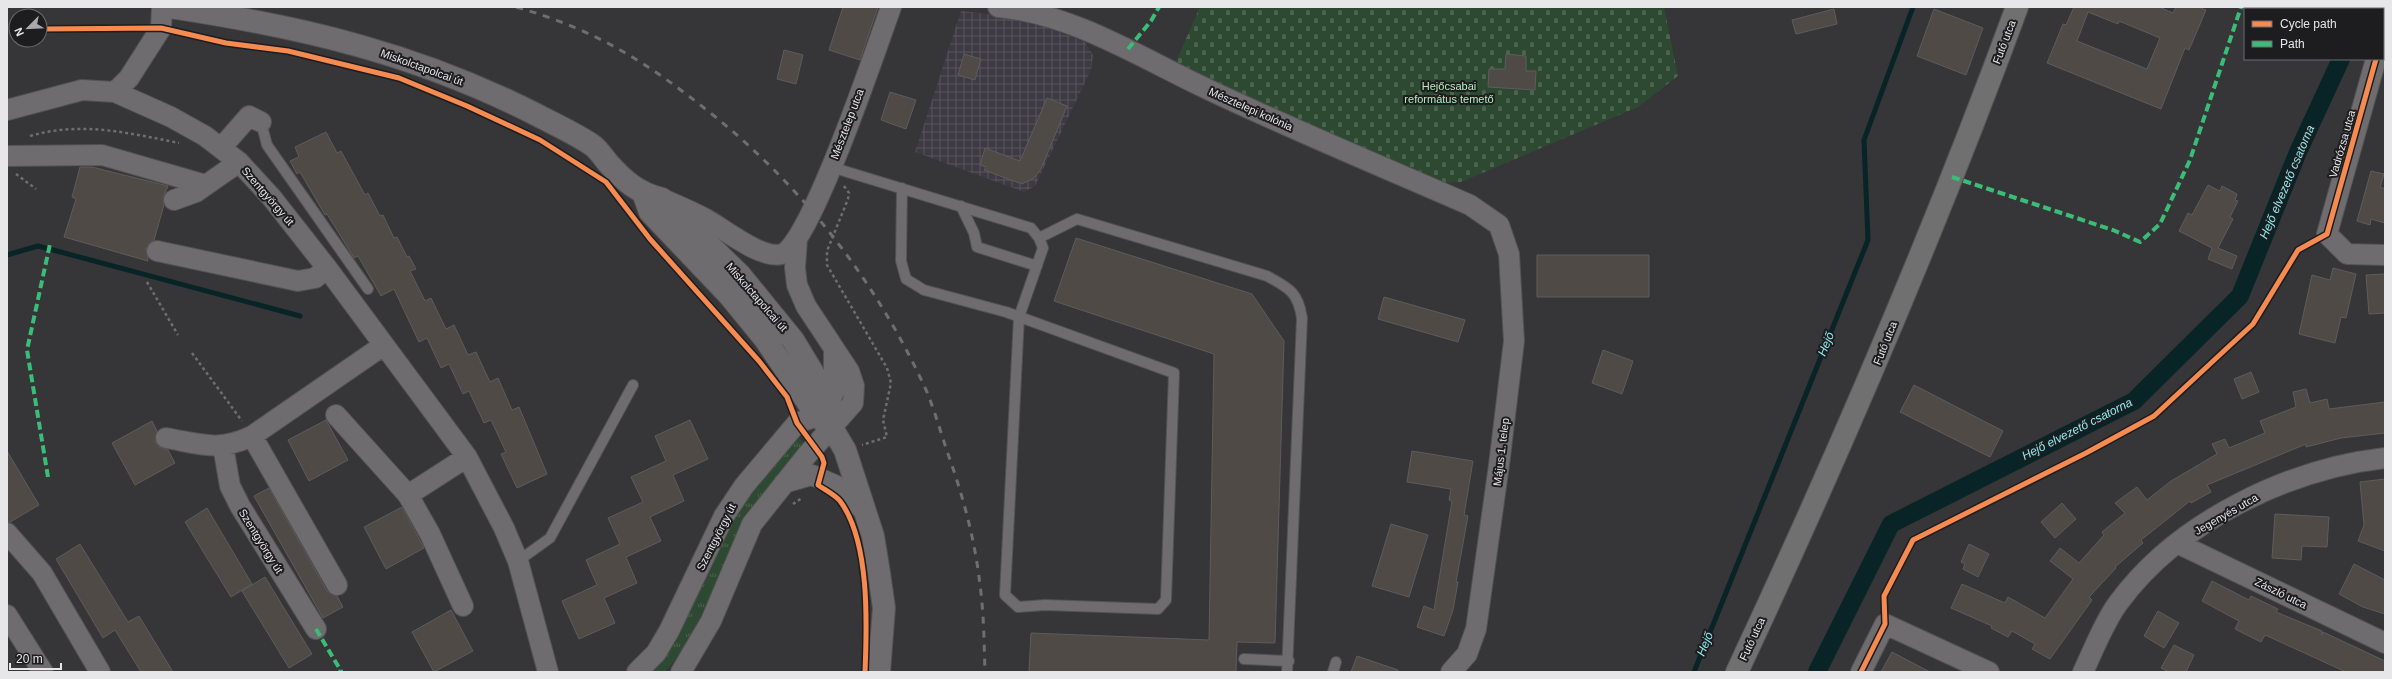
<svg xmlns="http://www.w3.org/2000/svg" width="2392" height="679" viewBox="0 0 2392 679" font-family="Helvetica,sans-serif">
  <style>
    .industrial { fill: url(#industrial-grid) }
    .cemetery { fill: url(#cemetery-stones) }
    .park { fill: url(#park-tufts) }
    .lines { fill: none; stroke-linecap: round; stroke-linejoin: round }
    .stream { stroke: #082426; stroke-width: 5 }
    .canal { stroke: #082426; stroke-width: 18 }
    .building { fill: #504a46; stroke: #5d5c5d; fill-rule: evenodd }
    .service-casing { stroke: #525253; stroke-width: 12 }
    .minor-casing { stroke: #525253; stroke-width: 22 }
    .tertiary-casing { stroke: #525253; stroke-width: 24 }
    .secondary-casing { stroke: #525253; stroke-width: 24 }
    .path { stroke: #6f6e6f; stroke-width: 2.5; stroke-dasharray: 3 3; stroke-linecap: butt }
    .service { stroke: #6e6c6e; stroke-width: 10 }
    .minor { stroke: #6e6c6e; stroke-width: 20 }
    .tertiary { stroke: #6e6c6e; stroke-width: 22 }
    .secondary { stroke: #717070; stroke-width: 22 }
    .rail { stroke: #6e6d6f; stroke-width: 3; stroke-dasharray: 7 7; stroke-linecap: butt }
    .quiet { stroke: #3abd76; stroke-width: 4; stroke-dasharray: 8 4; stroke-linecap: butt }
    .cycleway-casing { stroke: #1d1c1f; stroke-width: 8 }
    .cycleway { stroke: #f68b52; stroke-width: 5 }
    .labels { text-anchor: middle; stroke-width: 4; stroke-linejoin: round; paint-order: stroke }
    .street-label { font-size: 11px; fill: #e7e6e9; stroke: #1d1c1f }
    .park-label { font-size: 11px; fill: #b5eebb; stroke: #1d1c1f }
    .water-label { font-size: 12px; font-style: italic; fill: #8cebf1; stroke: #1d1c1f }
  </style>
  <defs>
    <pattern id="industrial-grid" width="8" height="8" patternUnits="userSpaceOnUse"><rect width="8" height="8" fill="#3e3a44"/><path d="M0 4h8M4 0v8" fill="none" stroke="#5a565f"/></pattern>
    <pattern id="cemetery-stones" width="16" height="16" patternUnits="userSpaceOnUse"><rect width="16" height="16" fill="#2e4932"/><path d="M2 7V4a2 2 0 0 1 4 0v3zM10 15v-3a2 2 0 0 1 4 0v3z" fill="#4c6350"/></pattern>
    <pattern id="park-tufts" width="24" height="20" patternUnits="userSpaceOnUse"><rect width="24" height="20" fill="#2e4932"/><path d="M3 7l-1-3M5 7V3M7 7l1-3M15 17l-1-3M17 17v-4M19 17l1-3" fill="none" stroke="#4c6350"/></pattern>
  </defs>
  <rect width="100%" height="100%" fill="#363538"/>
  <path class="industrial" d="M 961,11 L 1022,18 L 1085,42 L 1093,55 L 1091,70 L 1035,186 L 1024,192 L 915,152 Z"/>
  <path class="cemetery" d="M 1200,7 L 1664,7 L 1678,76 L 1638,107 L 1461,182 L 1441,183 L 1175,64 Z"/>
  <path class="park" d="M 799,438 L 806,446 C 783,471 756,496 741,527 C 716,576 703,630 665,672 L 651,672 L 659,665 L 680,634 L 683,624 L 706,580 L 739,507 L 773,464 Z"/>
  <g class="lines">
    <path class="stream" d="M 7,255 L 38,246 L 300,316
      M 1694,672 L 1868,240 L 1864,140 L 1913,7"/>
    <path class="canal" d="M 2362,9 L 2362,7
      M 1817,672 L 1891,524 L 2134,401 L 2240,296 L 2298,152 L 2341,59"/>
  </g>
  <path class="building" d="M 843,7 L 878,7 L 860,60 L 829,50 Z
    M 2074,7 L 2159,7 L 2173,13 L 2176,7 L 2198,7 L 2206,10 L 2189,50 L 2185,48 L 2161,109 L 2047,63 L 2063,24 L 2066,25 ZM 2088,12 L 2118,24 L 2119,21 L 2160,38 L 2147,69 L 2077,41 Z
    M 1834,9 L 1837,24 L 1796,34 L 1792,20 Z
    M 1934,9 L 1983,28 L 1966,75 L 1917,56 Z
    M 784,50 L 803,55 L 796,84 L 777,79 Z
    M 964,54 L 981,59 L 975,80 L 958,75 Z
    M 1506,54 L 1526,56 L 1526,71 L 1536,71 L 1535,90 L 1488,87 L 1489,69 L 1505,69 Z
    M 890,92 L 916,100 L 906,129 L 881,120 Z
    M 1047,98 L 1067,106 L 1041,169 L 1034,178 L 1022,184 L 984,170 L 986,167 L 980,165 L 985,148 L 1020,161 Z
    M 326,132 L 337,153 L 341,151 L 365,195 L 368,193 L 380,216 L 383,215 L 394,238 L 397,237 L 407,257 L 409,256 L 416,269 L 410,271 L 425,301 L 431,298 L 446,329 L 454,325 L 468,355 L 476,352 L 490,382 L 498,378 L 512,410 L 519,407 L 547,474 L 517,488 L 501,454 L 506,452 L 491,420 L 484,423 L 469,391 L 463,394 L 449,364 L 441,368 L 427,338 L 419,342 L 394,289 L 381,296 L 358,256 L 354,258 L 327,214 L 325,215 L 300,172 L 297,174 L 290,161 L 299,157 L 295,147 Z
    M 80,167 L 92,167 L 168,186 L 163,198 L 164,205 L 154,240 L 146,248 L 148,261 L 64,237 L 76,199 L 72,197 Z
    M 2371,171 L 2384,174 L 2380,187 L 2385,189 L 2385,223 L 2371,219 L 2370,225 L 2357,221 Z
    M 2208,185 L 2220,191 L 2222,186 L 2237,194 L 2235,200 L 2238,201 L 2230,217 L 2233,219 L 2218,248 L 2237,256 L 2232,269 L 2208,259 L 2212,248 L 2179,231 L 2188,213 L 2192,215 Z
    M 1076,238 L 1252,294 L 1284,341 L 1275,643 L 1237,642 L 1236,672 L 1029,672 L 1031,633 L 1209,640 L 1214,354 L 1054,301 Z
    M 1537,255 L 1649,255 L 1649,297 L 1537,297 Z
    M 2333,268 L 2356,274 L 2346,318 L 2341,317 L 2335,343 L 2299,334 L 2312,275 L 2330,280 Z
    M 2385,274 L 2385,313 L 2369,314 L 2366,275 Z
    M 1384,297 L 1465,320 L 1458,342 L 1378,319 Z
    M 1603,350 L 1633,361 L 1622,394 L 1592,383 Z
    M 2251,372 L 2259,392 L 2242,399 L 2234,379 Z
    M 1914,385 L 2003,431 L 1990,457 L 1900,412 Z
    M 2306,389 L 2310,403 L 2327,399 L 2329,409 L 2385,402 L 2385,433 L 2341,438 L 2306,447 L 2306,444 L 2207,485 L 2211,492 L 2191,503 L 2190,501 L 2141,540 L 2143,543 L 2115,567 L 2116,568 L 2089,597 L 2092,600 L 2050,659 L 2032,649 L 2035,644 L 2012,631 L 2008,637 L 1991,628 L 1992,626 L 1951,608 L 1962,584 L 2005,603 L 2008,597 L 2045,618 L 2073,579 L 2050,561 L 2060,548 L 2079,563 L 2104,535 L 2102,532 L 2125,513 L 2115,503 L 2137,487 L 2147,500 L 2171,481 L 2217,454 L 2212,444 L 2225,439 L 2229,448 L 2265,433 L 2260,421 L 2296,407 L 2293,392 Z
    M 326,420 L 348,460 L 309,481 L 288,440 Z
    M 690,420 L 708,459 L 673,475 L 684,501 L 650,517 L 661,541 L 626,557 L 637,583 L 604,598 L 615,623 L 579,639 L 562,601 L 597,585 L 586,560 L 620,544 L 608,518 L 643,502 L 631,477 L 666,461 L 655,436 Z
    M 152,421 L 157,431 L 155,442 L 159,447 L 168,450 L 175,463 L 135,485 L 112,443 Z
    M 7,451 L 39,505 L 10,522 L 7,522 Z
    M 1412,451 L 1473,461 L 1464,515 L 1468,516 L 1456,582 L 1458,582 L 1453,610 L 1444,636 L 1417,627 L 1424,606 L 1434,610 L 1452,501 L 1449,500 L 1451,489 L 1407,482 Z
    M 2385,479 L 2385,551 L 2358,541 L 2364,525 L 2360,482 Z
    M 269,488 L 327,591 L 337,596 L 343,607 L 323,618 L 254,496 Z
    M 2062,503 L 2076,519 L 2055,538 L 2041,522 Z
    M 402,507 L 424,548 L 386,569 L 364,527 Z
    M 207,508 L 252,584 L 231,597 L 185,522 Z
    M 2275,514 L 2329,517 L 2327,547 L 2302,546 L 2301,560 L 2272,558 Z
    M 1391,524 L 1428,535 L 1409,597 L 1372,586 Z
    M 80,544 L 128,622 L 139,616 L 173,672 L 141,672 L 115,630 L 103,638 L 56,559 Z
    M 1969,544 L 1989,554 L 1978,577 L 1963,569 L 1965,564 L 1961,562 Z
    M 2354,564 L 2385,580 L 2385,614 L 2363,607 L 2339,594 Z
    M 265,577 L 312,654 L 289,668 L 242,591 Z
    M 2212,581 L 2249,600 L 2251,596 L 2278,609 L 2276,612 L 2322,631 L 2322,635 L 2323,632 L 2385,661 L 2385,672 L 2346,672 L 2265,635 L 2261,642 L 2235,629 L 2239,621 L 2202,601 Z
    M 451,610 L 473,651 L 434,672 L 412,632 Z
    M 2158,611 L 2179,623 L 2164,648 L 2144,636 Z
    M 2174,645 L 2194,655 L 2186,672 L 2169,672 L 2161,668 Z
    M 1892,652 L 1930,672 L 1881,672 Z
    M 1357,656 L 1398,670 L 1397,672 L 1351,672 Z"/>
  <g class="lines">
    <g class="service-casing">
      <path id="service" d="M 261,122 L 267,145 L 368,289
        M 831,167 L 1031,228 L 1039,238 L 1043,248 L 1019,317 L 1005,595 L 1018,607 L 1045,605 L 1158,609 L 1166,600 L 1174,373 L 1006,312 L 924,290 L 906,279 L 901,261 L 902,188
        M 961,206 L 974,233 L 977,247 L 1037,266
        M 1039,238 L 1077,219 L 1267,276 C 1289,288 1298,292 1302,318 L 1287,672
        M 518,561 L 550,538 L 633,385
        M 1244,659 L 1289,661
        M 1333,672 L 1336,662"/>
    </g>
    <g class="minor-casing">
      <path id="minor" d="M 998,7 C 1072,14 1138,56 1203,87 C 1291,129 1381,166 1470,205 L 1499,225 L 1509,254 L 1514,341 L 1499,465 L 1476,629 L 1467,654 L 1451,672
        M 2383,35 L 2385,28
        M 2376,59 L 2327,234 L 2347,254 L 2385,255
        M 115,92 L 171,117 L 205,136 L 239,162 L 272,198 L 327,268 L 467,457 L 504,528 L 518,561 L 548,672
        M 7,110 L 82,90 L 115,92 L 129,78 L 161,28 L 162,7
        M 221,148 L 249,116 L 261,122
        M 7,156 L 102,155 L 206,185
        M 174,200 L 196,192 L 239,162
        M 665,200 C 679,206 693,212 706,219 C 724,229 762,260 782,254 C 810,246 878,43 891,7
        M 157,251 L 298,281 L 315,278 L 327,268
        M 336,415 L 408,495 L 430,534 L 463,606
        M 252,436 L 337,585
        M 166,438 C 201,444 218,452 252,436 L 384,345
        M 223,446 L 230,486 L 240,506 L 316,629
        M 784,483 L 812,475 L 837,486 L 863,510
        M 408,495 L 467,457
        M 7,533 L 42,573 L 100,672
        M 2177,543 L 2385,643
        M 7,615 L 43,672
        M 637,672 L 656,653 L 669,631 L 724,516 L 744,486 L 797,423 L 817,416 L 830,401 L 834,391 L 834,349
        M 681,672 L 711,621 L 752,524 L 807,455 L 853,403 L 854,386 L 849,371 L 806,306 L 797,285 L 795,268 L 797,239
        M 1861,672 L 1885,624 L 1989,672
        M 2083,672 C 2093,651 2105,620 2119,602 C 2178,522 2288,469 2385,458"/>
    </g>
    <g class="tertiary-casing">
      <path id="tertiary" d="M 170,7 C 303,27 418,54 539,116 C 556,125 576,134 592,145 C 598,149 603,157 608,163 C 624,181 638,193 662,199 L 740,275 L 793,340 L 830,401 L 832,428
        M 644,195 L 650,212 L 729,295 L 765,339 L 817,416 L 832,428 L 845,450 L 873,536 L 879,573 L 884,608 L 879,672"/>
    </g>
    <g class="secondary-casing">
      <path id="secondary" d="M 1737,672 C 1839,454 1934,233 2017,7"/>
    </g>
    <path class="path" d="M 30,136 C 81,121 129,133 179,143
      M 16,174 L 36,189
      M 844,186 L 849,193 L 848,199 L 827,251 L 827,265 L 887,368 L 891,383 L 883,420 L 887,437 L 862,445
      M 147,282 L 178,335
      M 192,353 L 242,421
      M 793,504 L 802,498"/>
    <use href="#service" class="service"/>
    <use href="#minor" class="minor"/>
    <use href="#tertiary" class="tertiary"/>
    <use href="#secondary" class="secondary"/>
    <path class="rail" d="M 516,7 C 597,30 648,63 713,115 C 805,189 878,284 927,392 C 935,412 941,433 948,454 C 963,496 975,540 980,585 C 984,614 984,643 985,672"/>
    <path class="quiet" d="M 1128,49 L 1151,21 L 1159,7
      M 1952,177 L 2113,230 L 2140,242 L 2160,224 L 2190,160 L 2241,7
      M 48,477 L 27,350 L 50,244
      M 316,629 L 341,671 L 339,672"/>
    <g class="cycleway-casing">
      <path id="cycleway" d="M 40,29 L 161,28 L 226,43 L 288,51 L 399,78 L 467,106 L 540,140 L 606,182 L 650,239 L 759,361 L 787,397 L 797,423 L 822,457 L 824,463 L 818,485 C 825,490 835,495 840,501 C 870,541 867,624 865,672
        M 1861,672 L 1885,624 L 1884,596 L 1913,540 L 2086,453 L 2154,416 L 2253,324 L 2298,250 L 2327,234 L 2376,59"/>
    </g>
    <use href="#cycleway" class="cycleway"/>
  </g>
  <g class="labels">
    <g class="street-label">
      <text transform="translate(2004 42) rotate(-69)" y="4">Futó utca</text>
      <text transform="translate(422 67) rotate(20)" y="4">Miskolctapolcai út</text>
      <text transform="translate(1251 109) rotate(24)" y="4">Mésztelepi kolónia</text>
      <text transform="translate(847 124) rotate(-69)" y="4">Mésztelep utca</text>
      <text transform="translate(2342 144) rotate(-74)" y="4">Vadrózsa utca</text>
      <text transform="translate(268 196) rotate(49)" y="4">Szentgyörgy út</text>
      <text transform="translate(757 297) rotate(49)" y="4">Miskolctapolcai út</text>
      <text transform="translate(1885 343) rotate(-68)" y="4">Futó utca</text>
      <text transform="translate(1501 452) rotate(-83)" y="4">Május 1. telep</text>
      <text transform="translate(2226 514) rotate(-30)" y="4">Jegenyés utca</text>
      <text transform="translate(716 537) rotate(-63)" y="4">Szentgyörgy út</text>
      <text transform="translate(261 541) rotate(58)" y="4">Szentgyörgy út</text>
      <text transform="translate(2281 593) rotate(26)" y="4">Zászló utca</text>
      <text transform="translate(1752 639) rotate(-65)" y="4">Futó utca</text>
    </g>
    <g class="park-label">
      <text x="1449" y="90">Hejőcsabai<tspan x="1449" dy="13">református temető</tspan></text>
    </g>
    <g class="water-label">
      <text transform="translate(2287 182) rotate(-67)" y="4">Hejő elvezető csatorna</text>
      <text transform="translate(1826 344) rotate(-68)" y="4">Hejő</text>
      <text transform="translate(2077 429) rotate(-27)" y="4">Hejő elvezető csatorna</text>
      <text transform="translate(1705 644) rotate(-68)" y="4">Hejő</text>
    </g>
  </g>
  <rect width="2392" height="679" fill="none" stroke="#e7e6e9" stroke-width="16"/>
  <rect x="2244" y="8" width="140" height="52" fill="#1d1c1f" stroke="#6e6d70"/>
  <rect x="2252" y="21" width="20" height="6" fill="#f68b52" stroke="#6e6d70"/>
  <text x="2280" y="28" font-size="12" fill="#e7e6e9">Cycle path</text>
  <rect x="2252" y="41" width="20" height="6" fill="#3abd76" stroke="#6e6d70"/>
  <text x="2280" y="48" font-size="12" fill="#e7e6e9">Path</text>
  <g transform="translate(28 28) rotate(246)"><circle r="19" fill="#1d1c1f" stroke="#6e6d70"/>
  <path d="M0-3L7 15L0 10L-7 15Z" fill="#a9a8ab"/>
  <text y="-6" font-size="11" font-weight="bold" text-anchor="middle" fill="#e7e6e9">N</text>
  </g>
  <path d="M10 663v6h51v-6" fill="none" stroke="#e7e6e9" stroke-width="2"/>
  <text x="16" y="663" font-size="12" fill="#e7e6e9" stroke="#1d1c1f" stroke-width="3" paint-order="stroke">20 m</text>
</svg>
